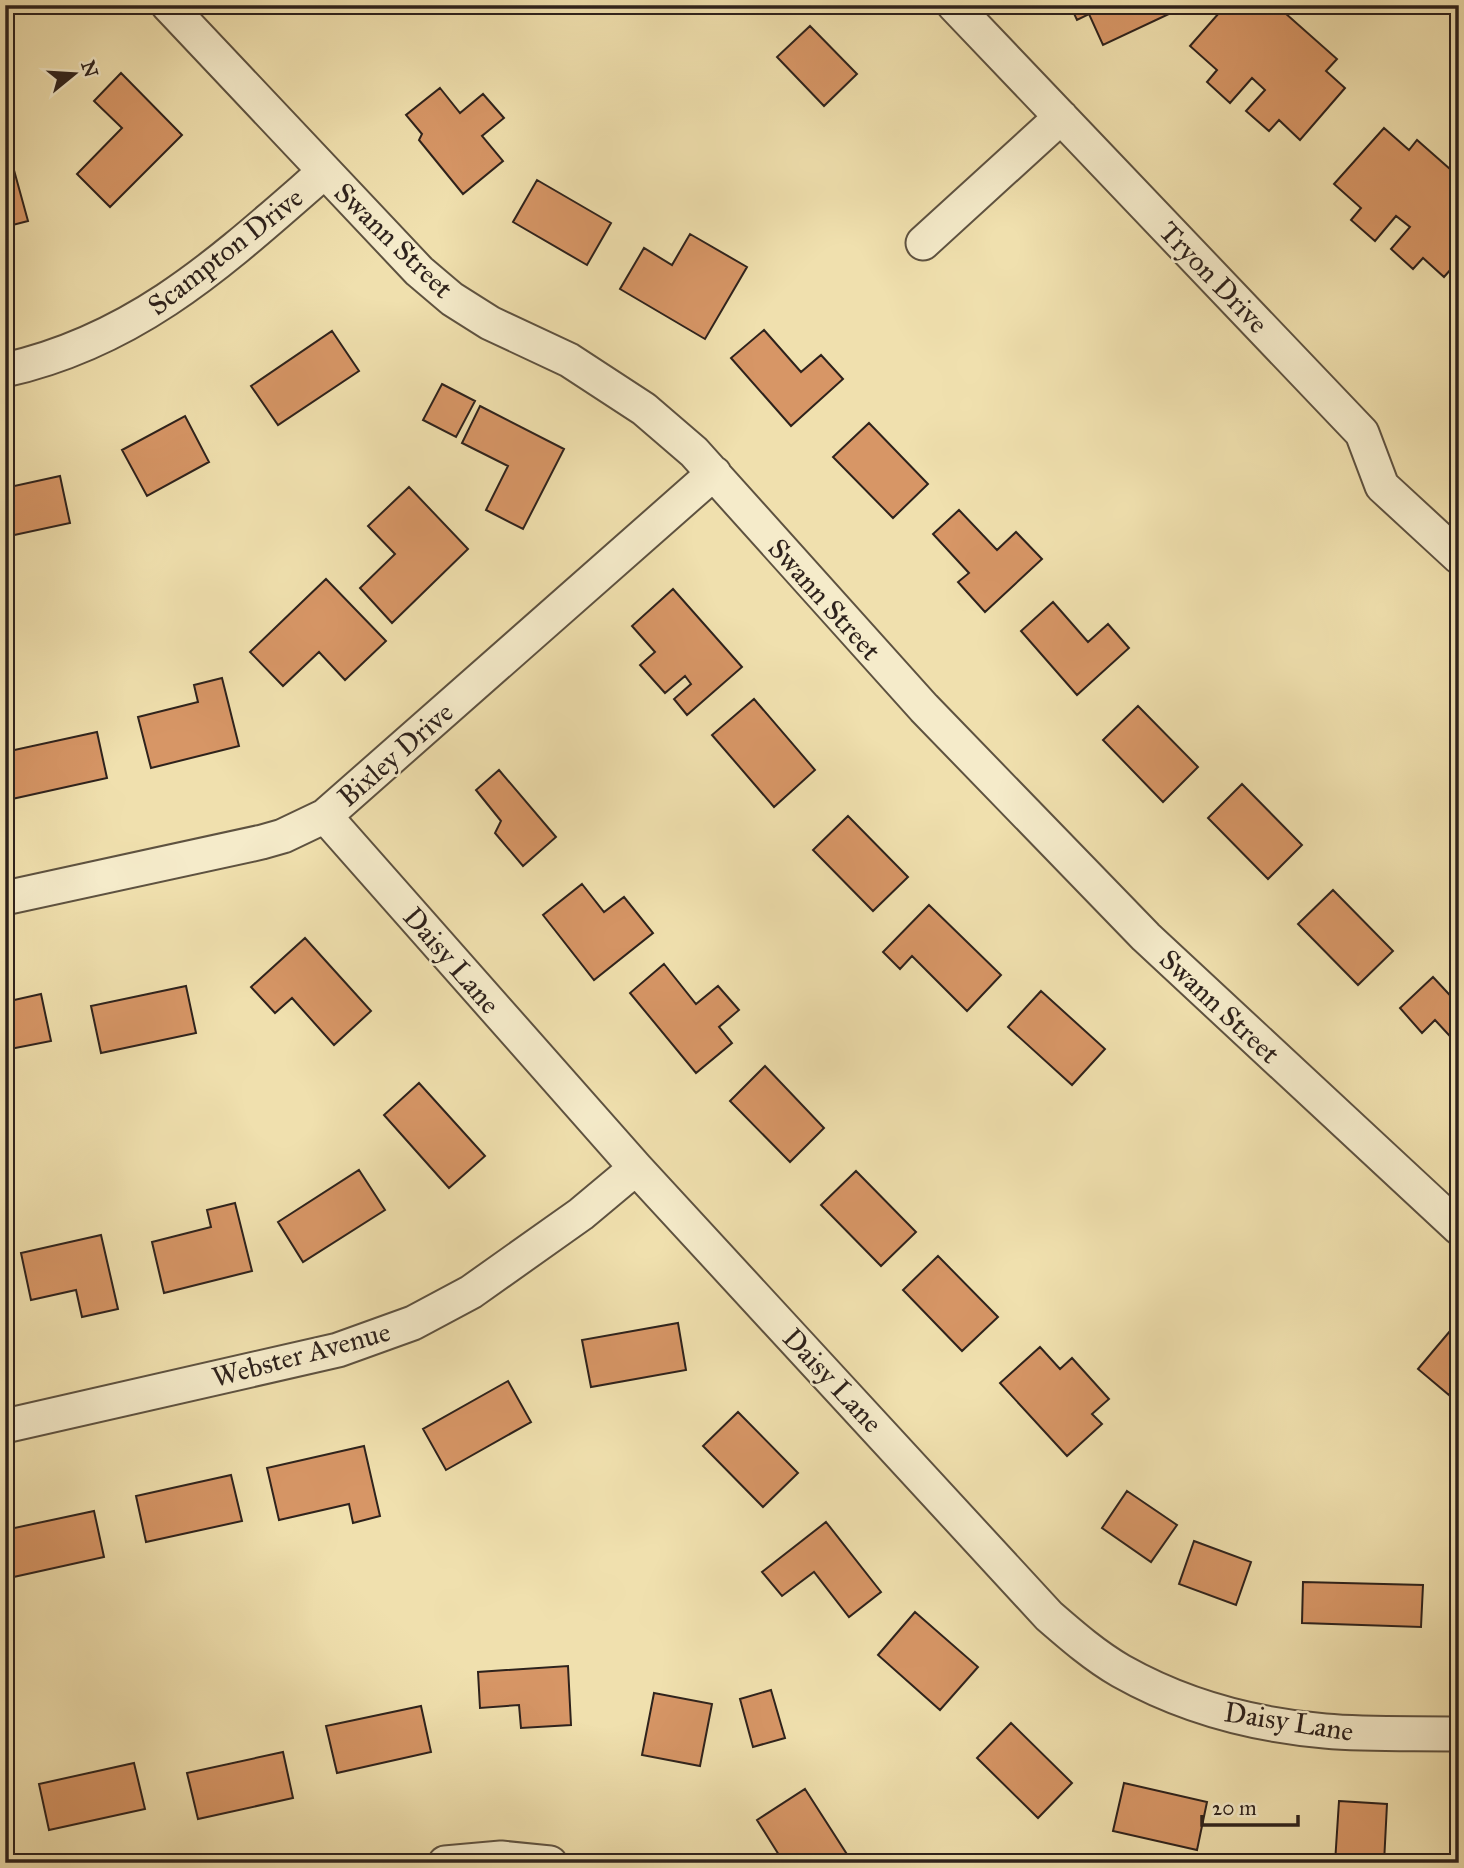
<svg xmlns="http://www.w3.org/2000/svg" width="1464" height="1868" viewBox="0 0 1464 1868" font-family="'IM FELL Great Primer',serif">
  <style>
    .building { fill: #d79666; stroke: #2e221c; stroke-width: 2 }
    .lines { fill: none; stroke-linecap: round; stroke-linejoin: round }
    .minor-casing { stroke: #5e5240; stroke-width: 37 }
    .minor { stroke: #f5ebca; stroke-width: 33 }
    .labels { text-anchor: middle; stroke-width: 5; stroke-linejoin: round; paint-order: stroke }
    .street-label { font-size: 28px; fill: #2e221c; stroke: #f5ebca }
  </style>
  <rect width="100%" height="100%" fill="#f0e0ae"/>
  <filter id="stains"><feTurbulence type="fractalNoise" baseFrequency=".00286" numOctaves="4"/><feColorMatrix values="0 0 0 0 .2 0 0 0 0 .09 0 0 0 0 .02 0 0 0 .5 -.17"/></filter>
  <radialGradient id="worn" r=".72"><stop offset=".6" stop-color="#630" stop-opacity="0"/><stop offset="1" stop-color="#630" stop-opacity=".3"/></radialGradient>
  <path class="building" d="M 1070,5 L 1167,5 L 1171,13 L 1103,45 L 1089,14 L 1077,20 Z
    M 1226,5 L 1256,5 L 1265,13 L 1271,5 L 1276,5 L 1337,59 L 1326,71 L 1345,88 L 1300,140 L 1279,120 L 1269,131 L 1246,111 L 1265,90 L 1252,78 L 1230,103 L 1207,82 L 1217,70 L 1190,46 Z
    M 810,26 L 857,74 L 824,106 L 777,57 Z
    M 121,73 L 182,135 L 110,207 L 77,174 L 122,128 L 94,101 Z
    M 440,88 L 460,113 L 483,94 L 504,118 L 482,136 L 503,161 L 463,194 L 419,140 L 422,134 L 406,115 Z
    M 1384,128 L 1409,150 L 1417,140 L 1459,177 L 1459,260 L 1444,277 L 1423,258 L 1413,269 L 1391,249 L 1410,227 L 1396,216 L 1375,241 L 1351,220 L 1361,208 L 1334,184 Z
    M 9,152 L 28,221 L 5,227 L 5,153 Z
    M 537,180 L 611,223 L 587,265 L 513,222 Z
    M 690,234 L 747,267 L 705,339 L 620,289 L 644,248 L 672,265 Z
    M 764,330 L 801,372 L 821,355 L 843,379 L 791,426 L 731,358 Z
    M 332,331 L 359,371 L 278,425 L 251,386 Z
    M 442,384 L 475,401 L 456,437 L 423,420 Z
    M 480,406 L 564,449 L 523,529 L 486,510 L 508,466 L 462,443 Z
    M 185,416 L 209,462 L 147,496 L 122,450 Z
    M 869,423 L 928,484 L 893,518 L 833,457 Z
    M 60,476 L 70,523 L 5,537 L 5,488 Z
    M 409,487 L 468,549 L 392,623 L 360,588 L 395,554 L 368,526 Z
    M 959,510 L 997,550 L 1016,532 L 1042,559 L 985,612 L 958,582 L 969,573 L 933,534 Z
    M 326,579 L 386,641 L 345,680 L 319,652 L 283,686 L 250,652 Z
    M 673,589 L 742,667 L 687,715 L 674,699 L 691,684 L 685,676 L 665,693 L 640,665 L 655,652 L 632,626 Z
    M 1053,602 L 1088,642 L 1108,624 L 1129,648 L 1077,695 L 1021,631 Z
    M 222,678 L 239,746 L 151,768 L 138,717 L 198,702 L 194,685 Z
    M 754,699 L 815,770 L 774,807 L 712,735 Z
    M 1138,706 L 1198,767 L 1163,802 L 1103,740 Z
    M 97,732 L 107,778 L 12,799 L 5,768 L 5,752 Z
    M 499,770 L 556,837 L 523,866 L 495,833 L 501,821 L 476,790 Z
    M 1242,784 L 1302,845 L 1268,879 L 1208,818 Z
    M 848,816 L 908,877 L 873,911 L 813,850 Z
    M 582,884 L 604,912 L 624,897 L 653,933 L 594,980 L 543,915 Z
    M 1333,890 L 1393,951 L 1358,985 L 1298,924 Z
    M 929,905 L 1001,975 L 967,1011 L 912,956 L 900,969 L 883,952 Z
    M 305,938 L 371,1011 L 334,1045 L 292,998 L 275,1013 L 251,987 Z
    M 664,964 L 696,1004 L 718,986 L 739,1010 L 719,1027 L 732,1043 L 696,1073 L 630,993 Z
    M 1433,977 L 1459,1005 L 1459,1046 L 1435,1020 L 1422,1033 L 1400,1008 Z
    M 186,986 L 196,1033 L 101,1053 L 91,1006 Z
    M 1041,991 L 1105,1049 L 1072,1085 L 1008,1027 Z
    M 41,994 L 51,1041 L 5,1050 L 5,1002 Z
    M 765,1066 L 824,1128 L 790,1162 L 730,1101 Z
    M 419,1083 L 485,1156 L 449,1188 L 384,1115 Z
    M 359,1170 L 385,1210 L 303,1262 L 278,1222 Z
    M 856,1171 L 916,1232 L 881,1266 L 821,1205 Z
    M 235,1203 L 252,1271 L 164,1293 L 152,1242 L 211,1227 L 207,1210 Z
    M 101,1235 L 118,1309 L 82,1317 L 76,1290 L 31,1300 L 21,1253 Z
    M 938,1256 L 998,1317 L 962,1351 L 903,1290 Z
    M 678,1323 L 686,1370 L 591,1387 L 582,1340 Z
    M 1450,1331 L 1459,1339 L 1459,1383 L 1449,1395 L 1418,1369 Z
    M 1040,1347 L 1060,1369 L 1072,1358 L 1109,1399 L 1092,1414 L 1102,1424 L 1067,1456 L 1000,1383 Z
    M 508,1381 L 531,1422 L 446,1470 L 423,1429 Z
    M 738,1412 L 798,1473 L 763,1507 L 703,1446 Z
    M 364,1446 L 380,1516 L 353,1523 L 349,1504 L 279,1520 L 267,1468 Z
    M 231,1475 L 242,1521 L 146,1542 L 136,1496 Z
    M 1127,1491 L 1177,1525 L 1151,1562 L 1102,1528 Z
    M 94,1511 L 104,1557 L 9,1578 L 5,1561 L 5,1530 Z
    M 826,1522 L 881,1592 L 849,1617 L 814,1572 L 782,1596 L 762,1572 Z
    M 1194,1541 L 1251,1562 L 1236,1605 L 1179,1584 Z
    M 1303,1582 L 1423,1585 L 1421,1627 L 1302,1623 Z
    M 915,1612 L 978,1667 L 940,1710 L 878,1655 Z
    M 568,1666 L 571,1725 L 521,1728 L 519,1705 L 480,1708 L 478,1672 Z
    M 771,1690 L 785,1738 L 753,1747 L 740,1699 Z
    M 654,1693 L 712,1704 L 700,1766 L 642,1755 Z
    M 421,1706 L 431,1752 L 337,1773 L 326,1726 Z
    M 1011,1723 L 1072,1783 L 1038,1818 L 977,1758 Z
    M 283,1752 L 293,1798 L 198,1819 L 187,1773 Z
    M 134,1763 L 145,1809 L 49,1830 L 39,1784 Z
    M 1124,1783 L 1207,1802 L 1197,1850 L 1113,1831 Z
    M 805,1789 L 850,1859 L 843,1863 L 784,1863 L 757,1820 Z
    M 1339,1801 L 1387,1804 L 1384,1863 L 1335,1863 Z"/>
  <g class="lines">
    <g class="minor-casing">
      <path id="minor" d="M 168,5 L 419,271 L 452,299 L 490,323 L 569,360 L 644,409 L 694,452 L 924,708 L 1146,937 L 1459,1228
        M 954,5 L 1362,433 L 1382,486 L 1459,557
        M 923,243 L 1061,117
        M 5,370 C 139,340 224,259 324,172
        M 325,816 L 636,1168 L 1049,1616 C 1072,1636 1095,1656 1121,1671 C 1183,1706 1255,1725 1325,1731 C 1369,1735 1414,1733 1459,1734
        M 5,898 L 262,842 L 283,836 L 325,816 L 714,473
        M 5,1426 L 338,1350 L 413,1323 L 471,1292 L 581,1214 L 636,1168
        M 445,1863 L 501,1858 L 550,1863"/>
    </g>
    <use href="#minor" class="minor"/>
  </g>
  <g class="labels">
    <g class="street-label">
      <text transform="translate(394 240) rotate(44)" y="10">Swann Street</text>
      <text transform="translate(225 251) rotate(-38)" y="10">Scampton Drive</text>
      <text transform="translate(1214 277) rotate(46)" y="10">Tryon Drive</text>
      <text transform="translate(825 599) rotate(48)" y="10">Swann Street</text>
      <text transform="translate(395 754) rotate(-41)" y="10">Bixley Drive</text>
      <text transform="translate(452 960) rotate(49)" y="10">Daisy Lane</text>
      <text transform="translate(1220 1006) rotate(43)" y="10">Swann Street</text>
      <text transform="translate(301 1354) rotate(-15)" y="10">Webster Avenue</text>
      <text transform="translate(833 1380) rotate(47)" y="10">Daisy Lane</text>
      <text transform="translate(1289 1721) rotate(9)" y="10">Daisy Lane</text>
    </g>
  </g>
  <rect width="1464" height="1868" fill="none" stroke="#f0e0ae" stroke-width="28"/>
  <rect x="7" y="7" width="1450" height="1854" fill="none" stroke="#2e221c" stroke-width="3.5"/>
  <rect x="14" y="14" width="1436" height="1840" fill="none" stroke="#2e221c" stroke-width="2"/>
  <g transform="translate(74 74) rotate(72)" stroke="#f5ebca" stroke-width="5" paint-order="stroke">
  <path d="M0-5L12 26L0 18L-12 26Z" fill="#2e221c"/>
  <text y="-10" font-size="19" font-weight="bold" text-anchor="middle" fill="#2e221c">N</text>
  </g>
  <path d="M1202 1815v10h96v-10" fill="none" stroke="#2e221c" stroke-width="3.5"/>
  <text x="1212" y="1815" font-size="21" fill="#2e221c" stroke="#f5ebca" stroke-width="5" paint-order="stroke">20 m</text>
  <rect width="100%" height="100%" filter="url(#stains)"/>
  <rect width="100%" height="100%" fill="url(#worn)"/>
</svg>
